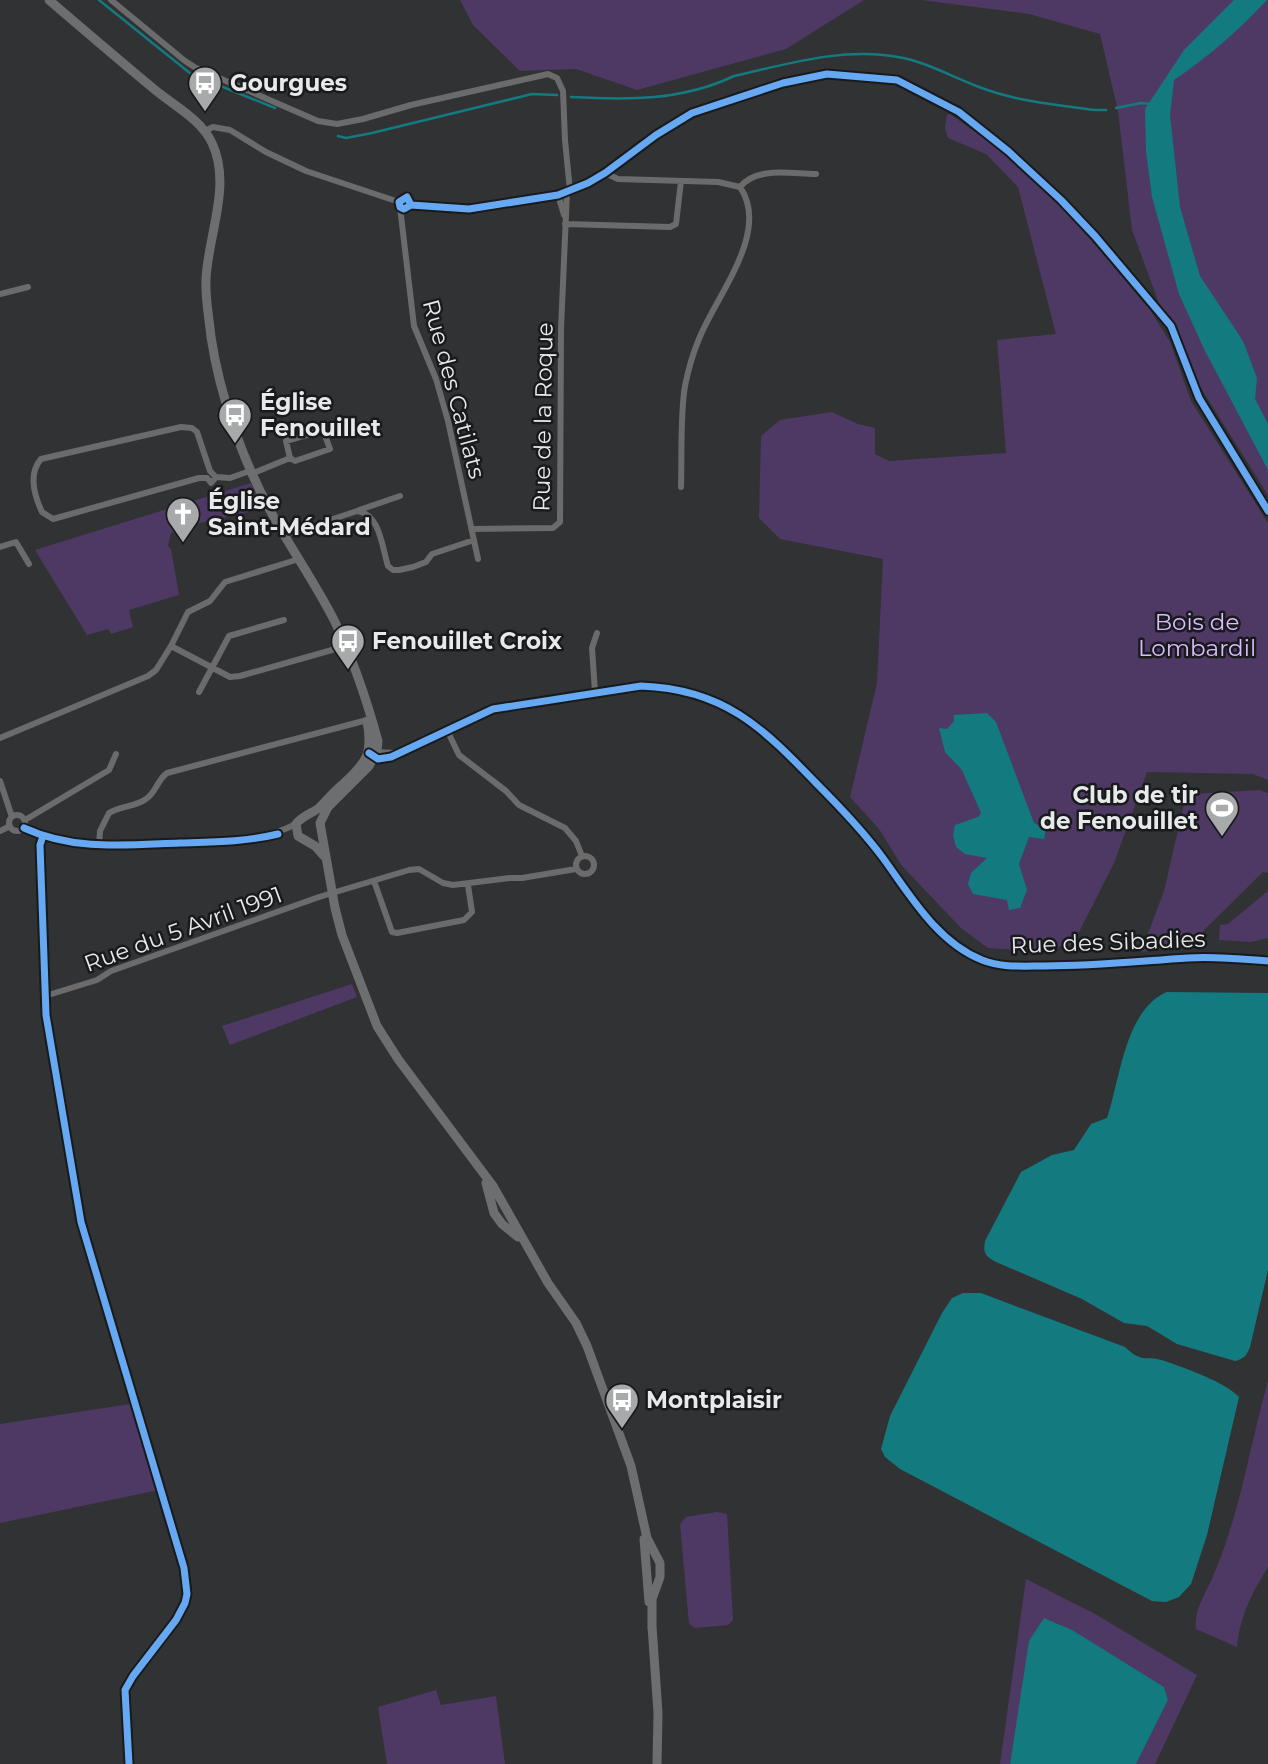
<svg xmlns="http://www.w3.org/2000/svg" width="1268" height="1764" viewBox="0 0 1268 1764" font-family="Montserrat,sans-serif">
  <style>
    .green { fill: #4e3964 }
    .water { fill: #137a7f }
    .lines { fill: none; stroke-linecap: round; stroke-linejoin: round }
    .stream { stroke: #137a7f; stroke-width: 2.5 }
    .street { stroke: #6b6b6c; stroke-width: 6 }
    .secondary { stroke: #6d6e6f; stroke-width: 9 }
    .cycleway-casing { stroke: #191a1b; stroke-width: 11 }
    .cycleway { stroke: #66a8f1; stroke-width: 7 }
    .labels { text-anchor: middle; stroke-width: 5; stroke-linejoin: round; paint-order: stroke }
    .poi-label { font-size: 23px; font-weight: bold; fill: #e8e9eb; stroke: #191a1b; text-anchor: start }
    .street-label { font-size: 23px; fill: #e8e9eb; stroke: #191a1b }
    .park-label { font-size: 23px; fill: #dabcff; stroke: #191a1b }
  </style>
  <rect width="100%" height="100%" fill="#313234"/>
  <path class="green" d="M 460,0 L 864,0 L 786,49 L 637,90 L 576,69 L 520,71 L 473,25 Z
    M 921,0 L 1268,0 L 1268,495 L 1199,385 L 1160,306 L 1132,230 L 1118,111 L 1100,34 L 1029,14 Z
    M 950,114 L 1002,151 L 1064,208 L 1150,310 L 1170,342 L 1191,401 L 1268,523 L 1268,780 L 1253,774 L 1147,772 L 1114,863 L 1073,944 L 1035,951 L 988,948 L 961,928 L 902,866 L 879,829 L 850,797 L 877,683 L 883,559 L 780,539 L 759,518 L 761,436 L 780,420 L 832,412 L 858,424 L 875,428 L 875,454 L 889,461 L 1006,453 L 997,340 L 1056,334 L 1018,187 L 986,154 L 948,138 L 945,128 L 947,115 Z
    M 251,483 L 262,507 L 261,509 L 183,527 L 183,531 L 171,533 L 168,546 L 171,549 L 179,595 L 129,610 L 133,627 L 111,634 L 108,629 L 87,635 L 35,550 Z
    M 1259,790 L 1268,793 L 1268,873 L 1263,872 L 1188,946 L 1141,952 L 1164,891 L 1184,804 L 1193,794 Z
    M 1268,891 L 1268,938 L 1251,942 L 1219,940 L 1220,925 L 1228,924 Z
    M 352,984 L 357,997 L 230,1045 L 222,1026 Z
    M 1268,1381 L 1268,1567 C 1252,1593 1240,1616 1237,1647 L 1196,1629 C 1193,1611 1207,1591 1214,1574 C 1240,1513 1250,1445 1268,1381 Z
    M 130,1404 L 159,1490 L 0,1523 L 0,1424 Z
    M 717,1512 L 727,1514 L 733,1620 L 728,1625 L 695,1628 L 689,1624 L 680,1524 L 686,1517 Z
    M 1026,1579 L 1095,1614 L 1197,1675 L 1155,1764 L 1136,1764 L 1168,1700 L 1164,1687 L 1055,1622 L 1022,1693 L 1010,1764 L 1000,1764 Z
    M 436,1690 L 441,1705 L 496,1696 L 505,1764 L 387,1764 L 378,1707 Z"/>
  <path class="water" d="M 1234,0 L 1267,0 C 1239,30 1208,57 1174,80 L 1170,115 L 1180,207 L 1200,276 L 1243,341 L 1257,378 L 1255,399 L 1268,424 L 1268,470 L 1205,351 L 1179,294 L 1152,197 L 1146,151 L 1145,109 L 1184,50 Z
    M 987,713 L 996,722 L 1034,823 L 1046,829 L 1044,839 L 1029,837 L 1019,864 L 1027,890 L 1020,908 L 1009,910 L 1007,900 L 973,894 L 968,884 L 971,873 L 987,858 L 965,854 L 956,847 L 953,835 L 955,825 L 978,817 L 981,813 L 962,770 L 945,752 L 939,728 L 947,729 L 954,721 L 954,715 Z
    M 1167,992 L 1268,993 L 1268,1270 L 1250,1347 C 1247,1355 1244,1359 1235,1361 L 1177,1344 L 1147,1326 L 1124,1323 L 1082,1299 L 996,1262 C 985,1256 983,1253 985,1241 L 1021,1172 L 1052,1155 L 1074,1150 L 1091,1124 L 1107,1118 C 1120,1080 1125,1009 1167,992 Z
    M 963,1293 L 981,1293 L 1125,1347 C 1144,1365 1145,1354 1165,1361 C 1185,1368 1225,1382 1239,1397 L 1207,1535 L 1191,1584 L 1179,1597 L 1166,1602 L 1152,1601 L 900,1469 L 885,1457 L 881,1449 L 890,1416 L 942,1313 L 952,1298 Z
    M 1044,1618 L 1072,1630 L 1164,1687 L 1168,1700 L 1136,1764 L 1010,1764 L 1029,1641 Z"/>
  <g class="lines">
    <path class="stream" d="M 99,0 L 191,74 L 275,108
      M 571,97 C 627,100 682,101 734,76 C 788,64 842,47 898,57 C 927,62 952,77 979,87 C 1015,101 1056,105 1095,110 L 1106,110
      M 1116,108 L 1141,103 L 1151,104
      M 338,136 L 346,138 L 372,133 L 532,94 L 557,95"/>
    <path class="street" d="M 111,0 L 185,61 L 196,68 L 318,121 L 337,124 L 363,119 L 411,105 L 548,74 L 557,78 L 563,91 L 565,140 L 570,191
      M 205,131 L 213,127 L 230,130 L 266,152 L 306,171 L 399,202
      M 605,173 L 618,179 L 718,182 L 740,187 C 771,232 716,296 699,339 C 693,353 688,371 685,386 C 680,415 682,457 681,487
      M 740,187 C 757,166 791,174 816,174
      M 558,195 L 564,215
      M 411,205 L 407,197 L 399,202 L 400,207 L 404,209 L 411,205 L 469,209 L 558,195 L 588,183 L 605,173 L 656,135 L 692,113 L 783,83 L 827,74 L 897,80 L 959,112 L 1008,151 L 1061,200 L 1095,236 L 1171,326 L 1199,398 L 1268,511
      M 400,207 L 414,326 L 436,379 L 448,421 L 478,559
      M 565,224 L 670,227 L 676,224 L 681,181
      M 0,294 L 28,287
      M 323,430 L 330,449 L 295,461 L 290,458 L 286,441 Z
      M 216,477 L 210,471 L 197,432 L 192,428 L 181,427 L 41,459 C 28,474 34,495 42,512 L 53,519 L 199,478 L 207,478 L 211,483 L 216,477 L 230,478 L 247,472 L 256,472 L 290,458
      M 359,510 L 400,496
      M 472,529 L 553,528 L 560,522 L 561,329 L 567,192
      M 285,535 L 357,511 C 380,514 382,547 388,566 L 393,570 L 399,570 L 413,567 L 426,562 L 432,554 L 474,540
      M 0,547 L 16,542 L 29,564
      M 299,559 L 225,582 L 210,601 L 188,612 L 171,646 L 230,677 L 240,676 L 346,646
      M 199,692 L 229,636 L 284,620
      M 595,692 L 592,648 L 597,633
      M 447,730 L 459,755 L 506,791 L 519,805 L 565,828 L 576,841 L 582,856
      M 0,738 L 148,676 L 156,670 L 171,646
      M 374,752 L 397,753
      M 371,755 L 378,759 L 391,757 L 493,709 L 641,686 C 724,689 762,727 816,783 C 840,807 863,831 883,858 C 910,895 937,942 982,960 C 1002,968 1024,966 1045,966 C 1093,966 1141,961 1188,958 C 1215,956 1242,959 1268,961
      M 0,781 L 12,817
      M9 823a8 8 0 1 1 16 0a8 8 0 1 1-16 0Z
      M 25,820 L 109,770 L 116,754
      M 24,828 C 38,834 51,839 65,842 C 96,848 127,845 158,843 C 205,842 253,846 296,824
      M 0,831 L 10,826
      M 43,836 L 40,845 L 45,996 L 97,980 L 111,971 L 319,897 L 409,870 L 419,869 L 443,883 L 453,885 L 510,878 L 522,878 L 576,869
      M 99,846 L 100,831 L 109,813 C 120,806 135,807 146,799 C 156,793 157,780 167,773 L 371,719
      M576 865a9 9 0 1 1 18 0a9 9 0 1 1-18 0Z
      M 374,881 L 392,932 L 397,933 L 464,920 L 472,912 L 468,885"/>
    <path class="secondary" d="M 49,0 C 84,30 119,60 154,89 C 174,106 201,119 212,143 C 232,185 208,235 206,279 C 205,298 209,317 211,337 C 220,396 242,459 271,512 C 291,549 316,584 335,622 C 353,659 367,701 378,741 L 377,751 L 369,766 L 328,807 L 320,823 L 335,908 L 342,935 L 377,1026 L 398,1059 L 493,1186 L 548,1283 L 576,1323 L 587,1346 L 631,1466 L 647,1538 L 660,1563 L 660,1577 L 652,1599 L 652,1629
      M 324,856 L 315,846 L 298,836 L 296,824 C 302,816 311,814 319,808 C 327,800 334,791 343,784 C 367,762 373,754 367,721
      M 486,1183 L 494,1213 L 502,1224 L 518,1237
      M 644,1539 L 649,1602
      M 652,1626 L 658,1713 L 657,1764"/>
    <g class="cycleway-casing">
      <path id="cycleway" d="M 411,205 L 407,197 L 399,202 L 400,207 L 404,209 L 411,205 L 469,209 L 558,195 L 588,183 L 605,173 L 656,135 L 692,113 L 783,83 L 827,74 L 897,80 L 959,112 L 1008,151 L 1061,200 L 1095,236 L 1171,326 L 1199,398 L 1268,511
        M 369,753 L 378,759 L 391,757 L 493,709 L 641,686 C 724,689 762,727 816,783 C 840,807 863,831 883,858 C 910,895 937,942 982,960 C 1002,968 1024,966 1045,966 C 1093,966 1141,961 1188,958 C 1215,956 1242,959 1268,961
        M 24,828 C 74,851 126,845 180,843 C 213,842 245,842 278,834
        M 43,836 L 40,845 L 46,1015 L 81,1222 L 184,1568 L 187,1594 L 185,1603 L 176,1620 L 133,1676 L 125,1690 L 129,1764"/>
    </g>
    <use href="#cycleway" class="cycleway"/>
  </g>
  <defs>
    <g id="bus-pin" transform="scale(1.75)"><path d="M0 17L-7.5 6A9.5 9.5 0 1 1 7.5 6Z" fill="#a8a9ab" stroke="#191a1b"/><path d="M-5-6H5V4H4V6H2V4H-2V6H-4V4H-5ZM-3.5-4V0h7V-4ZM-3.5 1.2v1.5H-2V1.2ZM2 1.2v1.5H3.5V1.2Z" fill="#fff"/></g>
    <g id="church-pin" transform="scale(1.75)"><path d="M0 17L-7.5 6A9.5 9.5 0 1 1 7.5 6Z" fill="#a8a9ab" stroke="#191a1b"/><path d="M-1.2-6h2.4v3.5h3.3v2.4h-3.3V6h-2.4V-.1h-3.3v-2.4h3.3Z" fill="#fff"/></g>
    <g id="stadium-pin" transform="scale(1.75)"><path d="M0 17L-7.5 6A9.5 9.5 0 1 1 7.5 6Z" fill="#a8a9ab" stroke="#191a1b"/><path d="M0-5a6.5 5 0 1 0 0 10a6.5 5 0 1 0 0-10ZM-3.5-1.8h7v3.6h-7Z" fill="#fff"/></g>
  </defs>
  <g fill-rule="evenodd">
    <use href="#bus-pin" x="205" y="83"/>
    <use href="#bus-pin" x="235" y="415"/>
    <use href="#church-pin" x="183" y="514"/>
    <use href="#bus-pin" x="348" y="641"/>
    <use href="#stadium-pin" x="1222" y="808"/>
    <use href="#bus-pin" x="622" y="1400"/>
  </g>
  <g class="labels">
    <g class="poi-label">
      <text x="230" y="91">Gourgues</text>
      <text x="260" y="410">Église<tspan x="260" dy="26">Fenouillet</tspan></text>
      <text x="208" y="509">Église<tspan x="208" dy="26">Saint-Médard</tspan></text>
      <text x="372" y="649">Fenouillet Croix</text>
      <text x="1198" y="803" text-anchor="end">Club de tir<tspan x="1198" dy="26">de Fenouillet</tspan></text>
      <text x="646" y="1408">Montplaisir</text>
    </g>
    <g class="street-label">
      <text transform="translate(454 389) rotate(75)" y="8">Rue des Catilats</text>
      <text transform="translate(543 417) rotate(-89)" y="8">Rue de la Roque</text>
      <text transform="translate(183 929) rotate(-20)" y="8">Rue du 5 Avril 1991</text>
      <text transform="translate(1108 942) rotate(-2)" y="8">Rue des Sibadies</text>
    </g>
    <g class="park-label">
      <text x="1197" y="630">Bois de<tspan x="1197" dy="26">Lombardil</tspan></text>
    </g>
  </g>
</svg>
